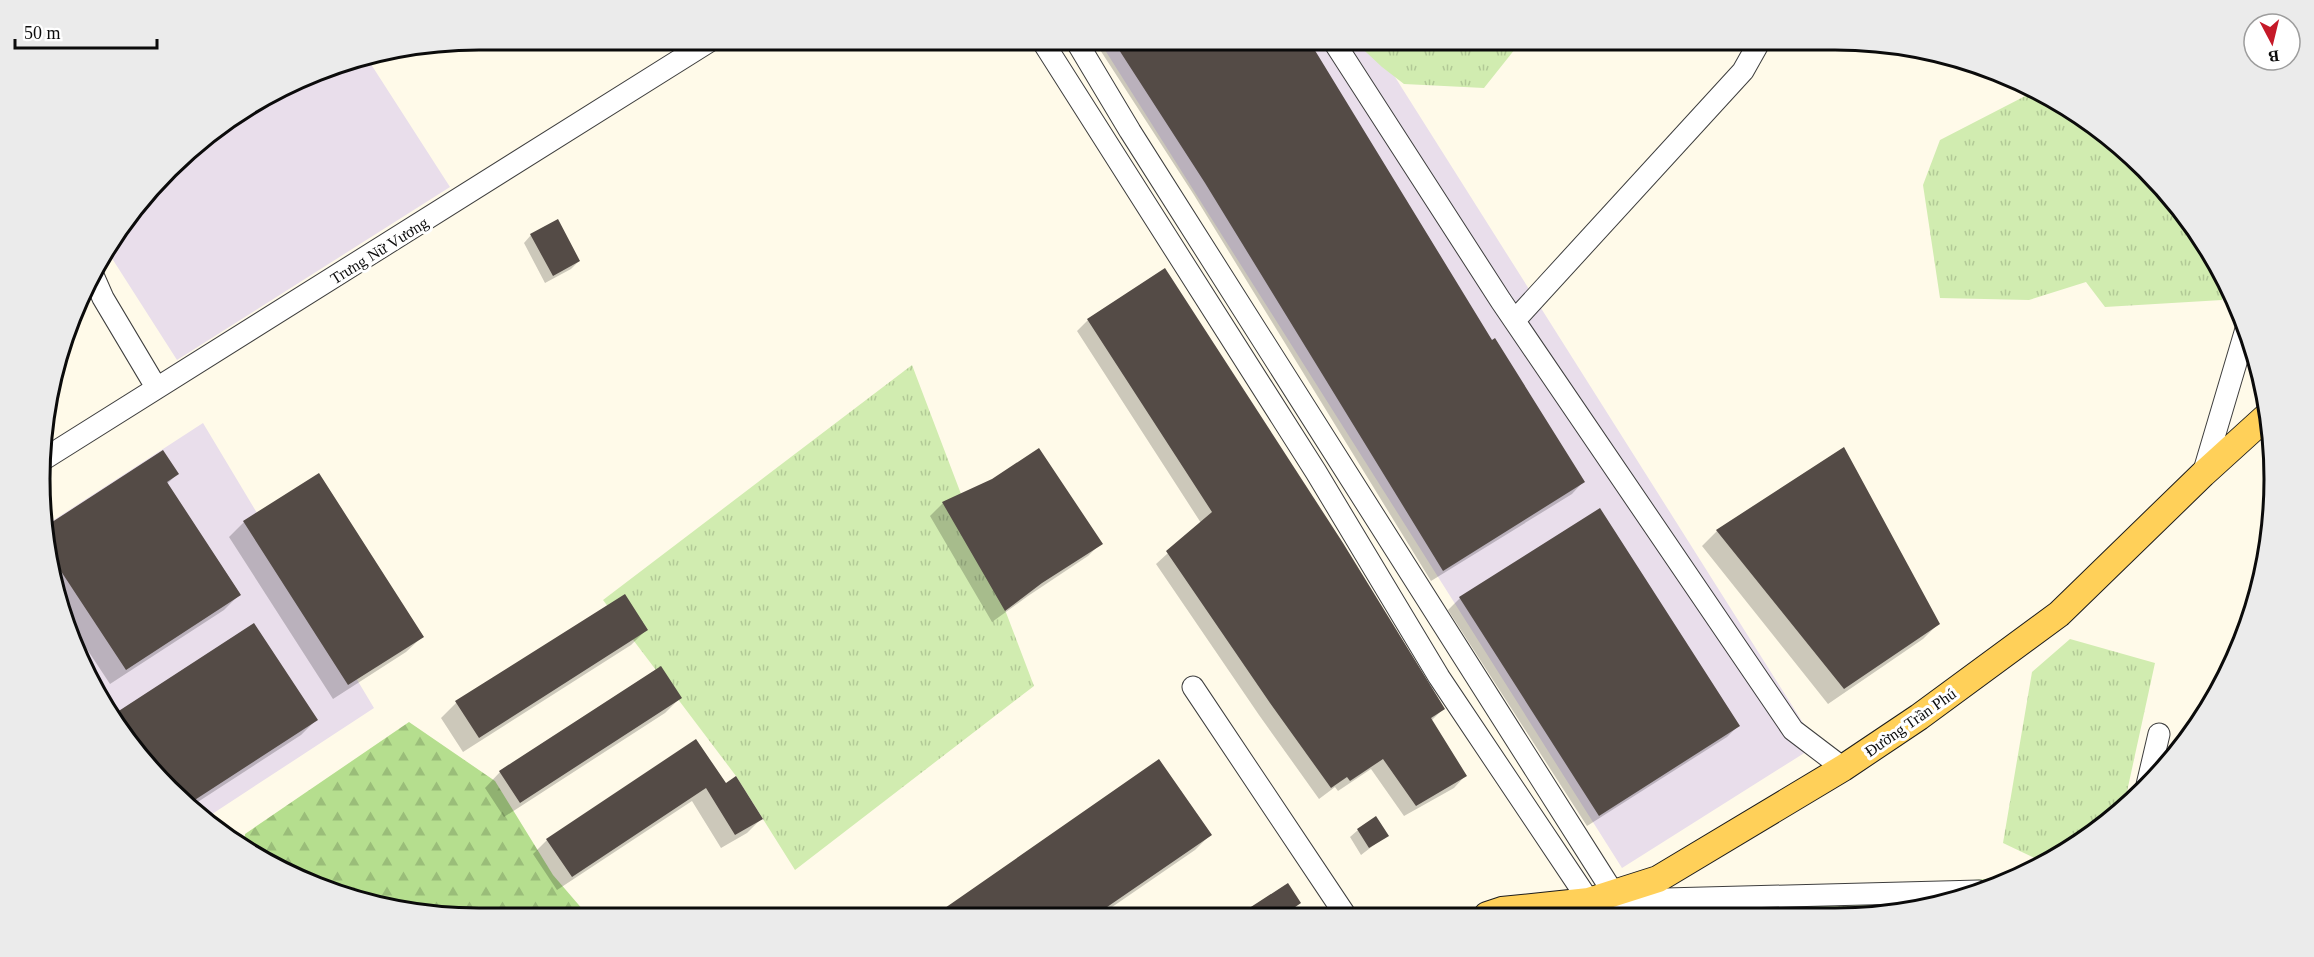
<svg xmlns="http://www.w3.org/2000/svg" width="2314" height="957" viewBox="0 0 2314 957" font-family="'Times New Roman',serif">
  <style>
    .industrial { fill: #e9deeb }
    .grass { fill: url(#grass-tufts) }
    .forest { fill: url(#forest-firs) }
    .shadow { fill: #0003 }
    .building { fill: #544b46 }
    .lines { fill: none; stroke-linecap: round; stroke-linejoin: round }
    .minor-casing { stroke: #3e3e3e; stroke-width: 23 }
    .major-casing { stroke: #1c1c1c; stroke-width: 28 }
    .minor { stroke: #fff; stroke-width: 21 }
    .major { stroke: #ffd059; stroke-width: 26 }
    .labels { text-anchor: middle; stroke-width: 6; stroke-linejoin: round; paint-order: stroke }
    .street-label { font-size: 16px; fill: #0b0b0b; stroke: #fff }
    .rim { fill: none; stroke: #0b0b0b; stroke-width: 3 }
  </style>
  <defs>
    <pattern id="grass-tufts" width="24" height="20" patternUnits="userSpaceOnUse" patternTransform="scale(1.5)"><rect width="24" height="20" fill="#d1ecb0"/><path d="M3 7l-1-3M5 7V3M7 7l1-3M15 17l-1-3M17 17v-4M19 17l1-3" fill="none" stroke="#b2c996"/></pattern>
    <pattern id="forest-firs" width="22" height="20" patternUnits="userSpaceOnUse" patternTransform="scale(1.5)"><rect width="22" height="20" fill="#b5de8e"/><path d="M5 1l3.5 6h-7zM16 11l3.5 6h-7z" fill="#9abd79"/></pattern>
  </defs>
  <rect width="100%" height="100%" fill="#fffae9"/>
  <path class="industrial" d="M 1098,39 L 1371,39 L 1817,745 L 1622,868 Z
    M 367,58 L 450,187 L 177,360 L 106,249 L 189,148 L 259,98 L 337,62 Z
    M 203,423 L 374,708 L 203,820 L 148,768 L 98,699 L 48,565 L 46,525 Z"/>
  <path class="grass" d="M 1352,39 L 1523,39 L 1484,88 L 1404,84 L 1382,67 Z
    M 2037,90 L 2055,98 L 2125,148 L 2184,211 L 2225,276 L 2222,300 L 2105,307 L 2086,282 L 2029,300 L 1940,298 L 1923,185 L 1940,140 Z
    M 912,365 L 1034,686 L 795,870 L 736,776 L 603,600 Z
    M 2070,639 L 2155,663 L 2123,810 L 2041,861 L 2003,843 L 2032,672 Z
    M 2017,876 L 2004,884 L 1893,914 L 1591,915 Z"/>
  <path class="forest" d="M 409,722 L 495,781 L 553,875 L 590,918 L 479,918 L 338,895 L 244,845 L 245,834 Z"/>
  <path class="shadow" d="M 1093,39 L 1306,39 L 1492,342 L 1583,482 L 1572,494 L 1431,581 L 1194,195 Z
    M 531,235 L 579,261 L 571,269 L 545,283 L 524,243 Z
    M 1088,320 L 1443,709 L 1431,721 L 1465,776 L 1454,788 L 1404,816 L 1371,769 L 1338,791 L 1335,787 L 1319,799 L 1259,715 L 1156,564 L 1201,523 L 1077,331 Z
    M 177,474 L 167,484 L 240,594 L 224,610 L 110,684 L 69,622 L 48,565 L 46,528 Z
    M 943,503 L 1101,543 L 1088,556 L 1028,596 L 992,622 L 930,516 Z
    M 1600,510 L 1738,726 L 1727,737 L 1587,826 L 1448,610 L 1460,598 Z
    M 244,522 L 422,637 L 406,652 L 333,699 L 229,537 Z
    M 1717,531 L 1938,624 L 1923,639 L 1828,704 L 1702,546 Z
    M 254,625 L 316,720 L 301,735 L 190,807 L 148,768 L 112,717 Z
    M 646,630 L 631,645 L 463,752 L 441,718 L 456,703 Z
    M 661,668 L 680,698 L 665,713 L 504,817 L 485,788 L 500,772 Z
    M 696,741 L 725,785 L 761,819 L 747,833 L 721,848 L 692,801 L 557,890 L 533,854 L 547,840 Z
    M 1358,830 L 1387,835 L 1361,855 L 1350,837 Z
    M 1210,835 L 1195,850 L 1099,916 L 935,917 Z"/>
  <path class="building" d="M 1112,39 L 1308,39 L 1492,340 L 1495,338 L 1585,482 L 1443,571 L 1205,183 Z
    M 558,219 L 580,261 L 553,276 L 530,234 Z
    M 1165,268 L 1343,543 L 1445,709 L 1431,718 L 1467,776 L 1416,806 L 1383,759 L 1350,781 L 1347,777 L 1331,788 L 1270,703 L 1166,551 L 1212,512 L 1087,319 Z
    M 1844,447 L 1940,624 L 1844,689 L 1716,530 Z
    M 1039,448 L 1103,544 L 1042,583 L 1005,611 L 942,502 L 992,479 Z
    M 163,450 L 179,474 L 167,482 L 241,595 L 126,670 L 47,550 L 46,526 Z
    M 319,473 L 424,637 L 348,685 L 243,521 Z
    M 1600,508 L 1740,726 L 1599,816 L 1459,597 Z
    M 625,594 L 648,630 L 479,738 L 455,701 Z
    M 254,623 L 318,720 L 187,805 L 148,768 L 111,716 Z
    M 661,666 L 682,698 L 520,803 L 499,771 Z
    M 696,739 L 726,783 L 736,776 L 763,819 L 735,835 L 706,788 L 572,877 L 546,839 Z
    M 1159,759 L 1212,835 L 1094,916 L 932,917 Z
    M 1376,816 L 1389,836 L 1369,848 L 1357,829 Z
    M 1288,883 L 1301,903 L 1282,916 L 1237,916 Z"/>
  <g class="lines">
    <g class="minor-casing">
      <path id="minor" d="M 1041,39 L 1316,472 L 1439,677 L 1589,901 L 1979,891
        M 1075,39 L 1130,131 L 1614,894
        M 1332,39 L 1501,301 L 1793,730 L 1843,768
        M 92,273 L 103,298 L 156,387
        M 1515,320 L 1743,71 L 1761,39
        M 44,459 L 713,39
        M 2203,474 L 2246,329
        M 1193,687 L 1346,916
        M 2147,785 L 2159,734"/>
    </g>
    <g class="major-casing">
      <path id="major" d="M 1487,915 L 1502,910 L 1589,901 L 1658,879 L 1843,768 L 1919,717 L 2059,614 L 2203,474 L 2268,415"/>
    </g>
    <use href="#minor" class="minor"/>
    <use href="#major" class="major"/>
  </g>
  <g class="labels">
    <g class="street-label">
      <text transform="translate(379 250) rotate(-32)" y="6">Trưng Nữ Vương</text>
      <text transform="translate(1910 722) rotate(-35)" y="6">Đường Trần Phú</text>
    </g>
  </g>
  <path d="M0 0H2314V957H0ZM479 50H1835A429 429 0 0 1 2264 479V479A429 429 0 0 1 1835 908H479A429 429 0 0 1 50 479V479A429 429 0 0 1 479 50Z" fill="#ebebeb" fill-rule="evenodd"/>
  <path class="rim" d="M479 50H1835A429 429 0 0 1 2264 479V479A429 429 0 0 1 1835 908H479A429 429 0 0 1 50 479V479A429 429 0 0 1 479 50Z"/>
  <g transform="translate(2272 42) rotate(173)"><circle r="28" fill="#ffffff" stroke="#9d9d9d" stroke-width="1.5"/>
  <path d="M0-4.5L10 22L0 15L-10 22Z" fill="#c51928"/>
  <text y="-9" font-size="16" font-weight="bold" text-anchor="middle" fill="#0b0b0b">B</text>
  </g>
  <path d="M15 39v9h142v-9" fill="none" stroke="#0b0b0b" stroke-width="3"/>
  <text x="24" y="39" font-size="18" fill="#0b0b0b" stroke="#ffffff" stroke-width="4.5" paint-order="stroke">50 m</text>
</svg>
